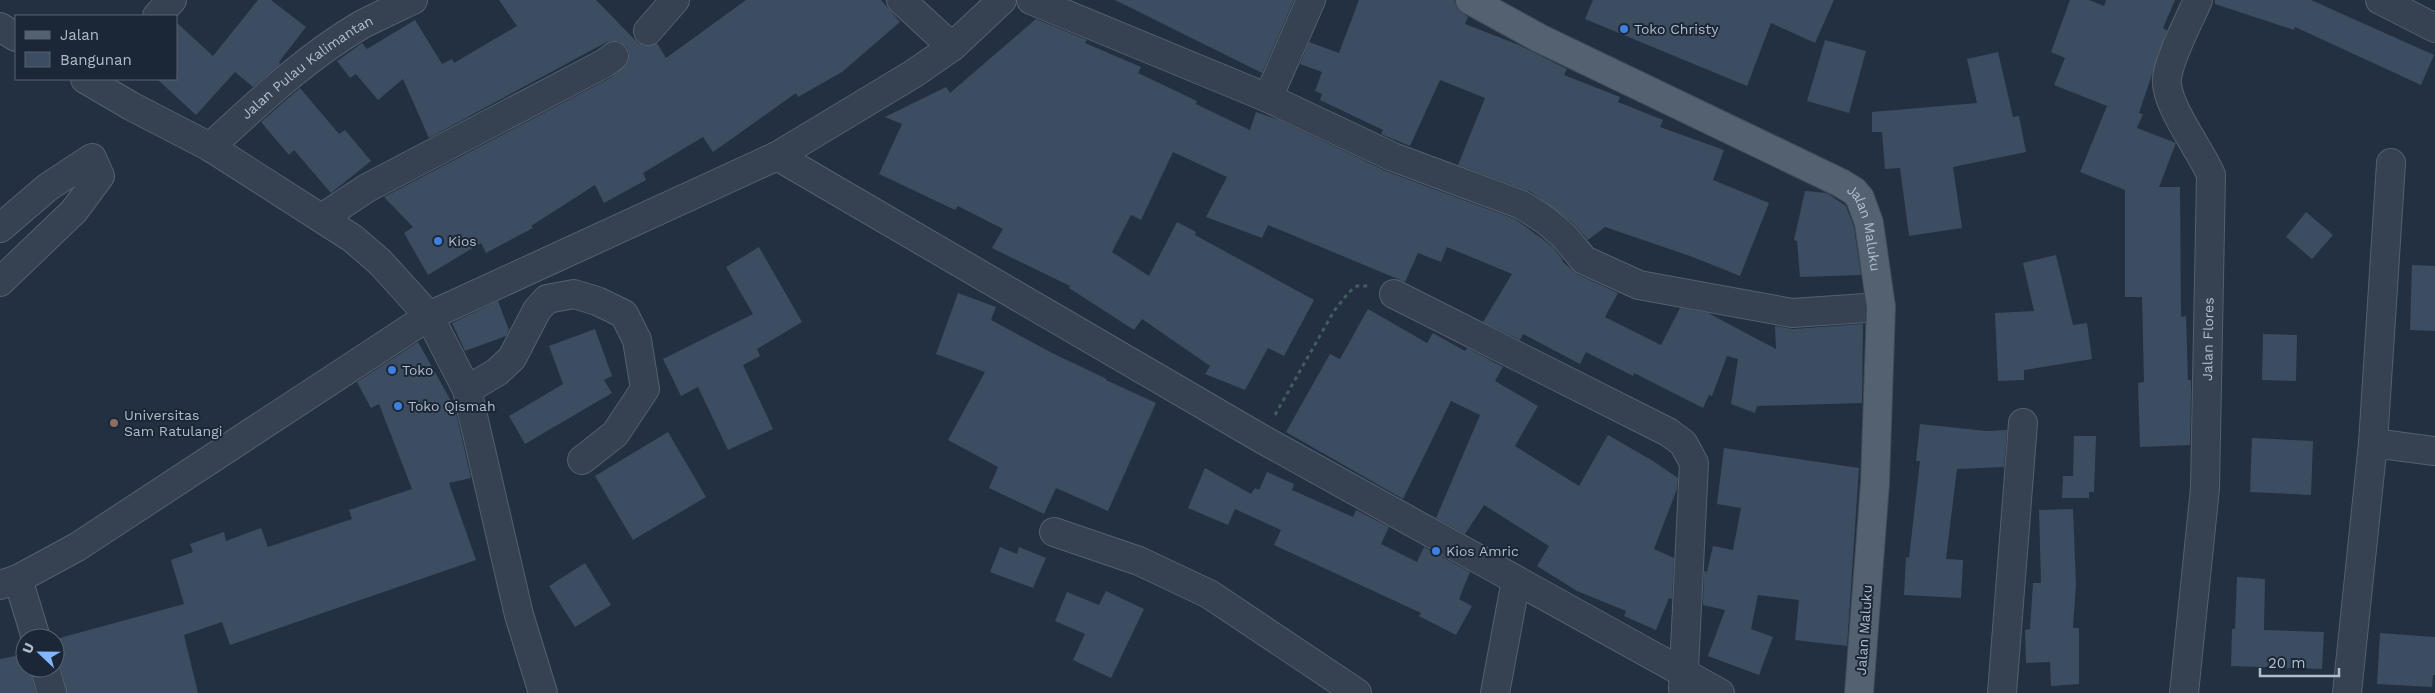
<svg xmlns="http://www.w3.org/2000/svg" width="2435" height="693" viewBox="0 0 2435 693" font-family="'Work Sans',sans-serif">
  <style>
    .building { fill: #3d4d61 }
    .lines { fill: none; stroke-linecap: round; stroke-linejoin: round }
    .minor-casing { stroke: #54606e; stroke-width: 30 }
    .major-casing { stroke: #3f4b5a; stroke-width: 30 }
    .path { stroke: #425c5f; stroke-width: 3; stroke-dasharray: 4 4; stroke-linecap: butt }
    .minor { stroke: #364251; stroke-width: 28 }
    .major { stroke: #546171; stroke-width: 28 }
    .shop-dot { fill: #3f7fe0; stroke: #1b2736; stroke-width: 2 }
    .education-dot { fill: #8d6e63; stroke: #1b2736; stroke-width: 2 }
    .labels { text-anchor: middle; stroke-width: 4; stroke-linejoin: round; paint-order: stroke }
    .poi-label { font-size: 14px; fill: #b2bdcb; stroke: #1b2736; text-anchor: start }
    .street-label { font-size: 14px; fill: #b2bdcb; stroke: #1b2736 }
  </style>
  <rect width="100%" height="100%" fill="#223041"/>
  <path class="building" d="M 258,0 L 271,0 L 306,27 L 279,62 L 280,64 L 253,87 L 235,72 L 196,115 L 157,79 L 176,79 L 176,22 L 213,56 Z
    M 499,0 L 596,0 L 638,43 L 645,46 L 657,43 L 666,58 L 746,0 L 881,0 L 900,22 L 842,72 L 798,97 L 796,93 L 713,152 L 703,137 L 643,173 L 646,180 L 604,203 L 595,185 L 531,226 L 533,228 L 486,253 L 481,243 L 428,275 L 404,233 L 413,227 L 384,197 L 612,77 L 628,62 L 629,54 L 627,47 L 619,41 L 611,41 L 605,43 L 429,138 L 403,79 L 378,100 L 356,74 L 350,78 L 337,61 L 362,43 L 367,49 L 415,20 L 442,64 L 452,59 L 454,63 L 517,26 Z
    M 1115,0 L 1294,0 L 1262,73 Z
    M 1359,0 L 1454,0 L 1457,8 L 1468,17 L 1465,24 L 1519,45 L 1567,69 L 1564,75 L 1620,97 L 1618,102 L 1663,120 L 1660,127 L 1724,150 L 1713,180 L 1769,203 L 1740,276 L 1690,256 L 1605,227 L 1588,240 L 1573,223 L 1531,192 L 1458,165 L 1485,98 L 1440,80 L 1410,146 L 1381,134 L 1383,130 L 1320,100 L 1322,94 L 1315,91 L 1322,72 L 1300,64 L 1309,42 L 1339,53 Z
    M 1593,0 L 1834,0 L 1815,43 L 1771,23 L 1747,86 L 1585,19 Z
    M 2070,0 L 2089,0 L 2104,6 L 2106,0 L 2175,0 L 2163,28 L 2167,30 L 2139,113 L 2143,114 L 2137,128 L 2176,143 L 2159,187 L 2180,187 L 2181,317 L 2186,316 L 2188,380 L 2191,380 L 2191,393 L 2190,445 L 2140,447 L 2138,383 L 2144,382 L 2142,297 L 2125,297 L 2125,190 L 2080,172 L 2107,106 L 2054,85 L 2065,58 L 2051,52 Z
    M 2215,0 L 2311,0 L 2434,55 L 2421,85 L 2295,27 L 2294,30 L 2215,4 Z
    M 1036,19 L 1087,40 L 1085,43 L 1141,67 L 1138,73 L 1197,101 L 1196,104 L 1250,130 L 1256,112 L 1279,120 L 1388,172 L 1515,219 L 1552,246 L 1563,260 L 1562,261 L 1577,274 L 1618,293 L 1605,317 L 1661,345 L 1680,308 L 1708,313 L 1776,349 L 1775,326 L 1793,329 L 1863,324 L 1862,403 L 1757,406 L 1755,413 L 1731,404 L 1738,359 L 1727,356 L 1712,396 L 1709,395 L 1703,408 L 1634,373 L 1633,376 L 1586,352 L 1580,364 L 1523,334 L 1520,340 L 1483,322 L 1512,274 L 1447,247 L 1441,262 L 1418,253 L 1405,282 L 1268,225 L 1262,238 L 1206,217 L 1227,177 L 1173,152 L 1141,220 L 1131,215 L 1112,252 L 1149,276 L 1177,222 L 1196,232 L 1195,235 L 1314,300 L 1284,356 L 1268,348 L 1245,390 L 1205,374 L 1210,366 L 1142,319 L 1134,330 L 1069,288 L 1070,286 L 992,248 L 1003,229 L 958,206 L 955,210 L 879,174 L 902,124 L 885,117 L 946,87 L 950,93 Z
    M 1825,40 L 1866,51 L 1849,113 L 1807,101 Z
    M 1998,52 L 2013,117 L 2019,116 L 2026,152 L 1953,167 L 1962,228 L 1909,236 L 1900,168 L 1885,169 L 1882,132 L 1872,132 L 1872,112 L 1977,103 L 1967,59 Z
    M 300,88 L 339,134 L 345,130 L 371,161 L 331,193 L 294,150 L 289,155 L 261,122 Z
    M 1805,191 L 1827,193 L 1846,206 L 1854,227 L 1861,275 L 1800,277 L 1797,241 L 1794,240 Z
    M 2306,212 L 2333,235 L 2312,259 L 2286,237 Z
    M 759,247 L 802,322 L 757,349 L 760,356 L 743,365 L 773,429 L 728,450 L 698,387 L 681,396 L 663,359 L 753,314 L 726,267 Z
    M 2056,255 L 2073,325 L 2087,323 L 2092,359 L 2024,370 L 2024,380 L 1998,381 L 1995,313 L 2034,311 L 2023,263 Z
    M 2412,265 L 2435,266 L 2435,331 L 2410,330 Z
    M 958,293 L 996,307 L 991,320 L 1052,353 L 1107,379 L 1106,380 L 1156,403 L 1108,511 L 1056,488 L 1044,514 L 989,488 L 998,467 L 948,440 L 985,372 L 936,354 Z
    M 498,301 L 509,330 L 506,336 L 465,351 L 452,323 Z
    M 1368,309 L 1427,343 L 1433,333 L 1465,351 L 1467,348 L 1503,367 L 1495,381 L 1538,406 L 1515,446 L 1579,486 L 1608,435 L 1653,461 L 1678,478 L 1677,489 L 1654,549 L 1674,558 L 1672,599 L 1669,598 L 1656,630 L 1624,616 L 1626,611 L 1577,591 L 1537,566 L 1549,546 L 1484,505 L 1465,534 L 1436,518 L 1480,415 L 1451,401 L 1403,499 L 1286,432 L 1330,354 L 1340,359 Z
    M 595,329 L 612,376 L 604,380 L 612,393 L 525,444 L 509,416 L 563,384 L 549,346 Z
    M 2263,334 L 2297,335 L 2296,381 L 2262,380 Z
    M 418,342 L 455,408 L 471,478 L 449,483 L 476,560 L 230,645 L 222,622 L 184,635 L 198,693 L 67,693 L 60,664 L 55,656 L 55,649 L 59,648 L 56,639 L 184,604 L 171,560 L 193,552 L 190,544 L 224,532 L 226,541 L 261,528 L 268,547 L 352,519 L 349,510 L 412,489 L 379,404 L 371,408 L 357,382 Z
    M 1920,424 L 1986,431 L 2007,430 L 2004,467 L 1957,469 L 1946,559 L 1963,560 L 1961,598 L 1904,595 L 1906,557 L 1909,558 L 1920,461 L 1916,461 Z
    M 668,432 L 706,497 L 633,540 L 595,476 Z
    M 2074,436 L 2096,436 L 2094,492 L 2089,492 L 2089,498 L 2062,498 L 2063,476 L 2073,476 Z
    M 2252,438 L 2313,441 L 2311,495 L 2250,492 Z
    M 1724,448 L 1859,468 L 1847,646 L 1795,640 L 1799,600 L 1758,595 L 1751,629 L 1773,637 L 1759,675 L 1708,656 L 1725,610 L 1703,605 L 1704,571 L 1707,572 L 1713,546 L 1733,550 L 1741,508 L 1717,504 Z
    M 1205,468 L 1251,494 L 1255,488 L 1259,490 L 1267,472 L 1294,484 L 1292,490 L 1353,517 L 1356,510 L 1389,527 L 1381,544 L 1417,562 L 1424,547 L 1470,572 L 1459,599 L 1472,606 L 1456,635 L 1419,616 L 1421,613 L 1274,545 L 1281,530 L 1235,509 L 1228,525 L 1188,508 Z
    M 2073,509 L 2076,585 L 2073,628 L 2079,628 L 2079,684 L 2051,686 L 2050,662 L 2026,663 L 2025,630 L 2030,629 L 2033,583 L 2041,583 L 2039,510 Z
    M 1000,547 L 1017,554 L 1019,547 L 1046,558 L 1033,588 L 990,572 Z
    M 585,563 L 611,605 L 575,627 L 549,586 Z
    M 2237,577 L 2265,579 L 2264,630 L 2324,632 L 2322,669 L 2231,666 L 2232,629 L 2235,629 Z
    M 1106,591 L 1144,609 L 1111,678 L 1073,660 L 1085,634 L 1055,621 L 1067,592 L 1099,605 Z
    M 2380,633 L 2435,637 L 2435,675 L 2433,675 L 2432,687 L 2377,684 Z
    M 25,654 L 25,668 L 30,668 L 36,693 L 0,693 L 0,659 Z"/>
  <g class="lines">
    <g class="minor-casing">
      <g id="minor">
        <path d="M 901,0 L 952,47"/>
        <path d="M 1031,0 L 1268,98 L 1393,157 L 1522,205 L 1545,220 L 1563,235 L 1584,260 L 1639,285 L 1792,313 L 1881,307"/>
        <path d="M 2380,0 L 2435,28"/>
        <path d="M 157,16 L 172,0"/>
        <path d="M 0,27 L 16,37"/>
        <path d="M 648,31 L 675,0"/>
        <path d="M 85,79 L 131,106 L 210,147 L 352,238 L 380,262 L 429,316 L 467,390 L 519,615 L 543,693"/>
        <path d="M 1268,98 L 1311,0"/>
        <path id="s1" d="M 210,147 C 258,103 305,58 361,25 C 378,16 396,8 413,0"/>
        <path d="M 777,156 L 1262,439 L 1720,693"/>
        <path d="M 322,218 L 367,188 L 605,63 L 614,56"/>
        <path d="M 0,228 L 48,187 L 92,158 L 100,176 L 74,211 L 0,282"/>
        <path d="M 1394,294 L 1668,432 L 1683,443 L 1694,463 L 1683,689"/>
        <path d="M 467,390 L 497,372 L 512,358 L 537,310 L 547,299 L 574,294 L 597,301 L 624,314 L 637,340 L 645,389 L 615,434 L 582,460"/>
        <path d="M 2373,443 L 2435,451"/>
        <path d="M 1054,532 L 1139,561 L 1209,594 L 1357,693"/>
        <path d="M 18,579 L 36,638"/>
        <path d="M 0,585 L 18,579 L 77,547 L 429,316 L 777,156 L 913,74 L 952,47 L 1002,0"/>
        <path d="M 45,668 L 52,693"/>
        <path d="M 1495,693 L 1516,580"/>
        <path d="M 2002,693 L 2023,423"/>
        <path id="s2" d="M 2184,693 L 2205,488 L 2211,175 C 2201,150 2164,104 2167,78 C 2170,56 2189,21 2198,0"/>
        <path d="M 2347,693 L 2373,443 L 2391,163"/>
      </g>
    </g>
    <g class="major-casing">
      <g id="major">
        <path id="s3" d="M 1470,0 L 1539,38 L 1841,183 L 1854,191 L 1860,198 L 1869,223 L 1881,307 L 1875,483 L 1859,693"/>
      </g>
    </g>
    <path class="path" d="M 1275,415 L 1334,311 L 1349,292 L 1357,286 L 1370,286"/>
    <use href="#minor" class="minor"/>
    <use href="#major" class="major"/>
  </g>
  <g class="shop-dot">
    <circle cx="1624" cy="29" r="5"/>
    <circle cx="438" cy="241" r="5"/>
    <circle cx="392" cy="370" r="5"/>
    <circle cx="398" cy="406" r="5"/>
    <circle cx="1436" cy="551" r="5"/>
  </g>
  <circle class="education-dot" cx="114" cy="423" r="5"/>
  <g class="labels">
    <g class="poi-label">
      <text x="1634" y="34">Toko Christy</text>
      <text x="448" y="246">Kios</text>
      <text x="402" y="375">Toko</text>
      <text x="408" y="411">Toko Qismah</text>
      <text x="124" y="420">Universitas<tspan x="124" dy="16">Sam Ratulangi</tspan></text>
      <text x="1446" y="556">Kios Amric</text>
    </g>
    <g class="street-label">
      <text dy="5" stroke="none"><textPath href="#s1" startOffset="126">Jalan Pulau Kalimantan</textPath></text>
      <text dy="5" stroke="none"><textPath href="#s3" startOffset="468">Jalan Maluku</textPath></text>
      <text dy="5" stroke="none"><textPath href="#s2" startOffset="355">Jalan Flores</textPath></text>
      <text transform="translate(1864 630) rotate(-86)" y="5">Jalan Maluku</text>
    </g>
  </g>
  <rect x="15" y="15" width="162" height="65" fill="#1b2736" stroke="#576372"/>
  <rect x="25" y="31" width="25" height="8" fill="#546171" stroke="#576372"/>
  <text x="60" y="40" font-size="15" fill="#b2bdcb">Jalan</text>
  <rect x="25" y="52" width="25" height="15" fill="#3d4d61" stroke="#576372"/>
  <text x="60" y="65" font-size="15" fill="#b2bdcb">Bangunan</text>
  <g transform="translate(40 653) rotate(292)"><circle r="24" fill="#1b2736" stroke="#576372"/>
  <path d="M0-4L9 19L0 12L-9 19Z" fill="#84b6ff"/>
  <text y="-8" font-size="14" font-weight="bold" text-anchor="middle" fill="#b2bdcb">U</text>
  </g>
  <path d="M2260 668v8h79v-8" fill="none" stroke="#b2bdcb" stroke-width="2.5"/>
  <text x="2268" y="668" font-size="15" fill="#b2bdcb" stroke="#1b2736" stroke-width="4" paint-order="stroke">20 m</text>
</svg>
